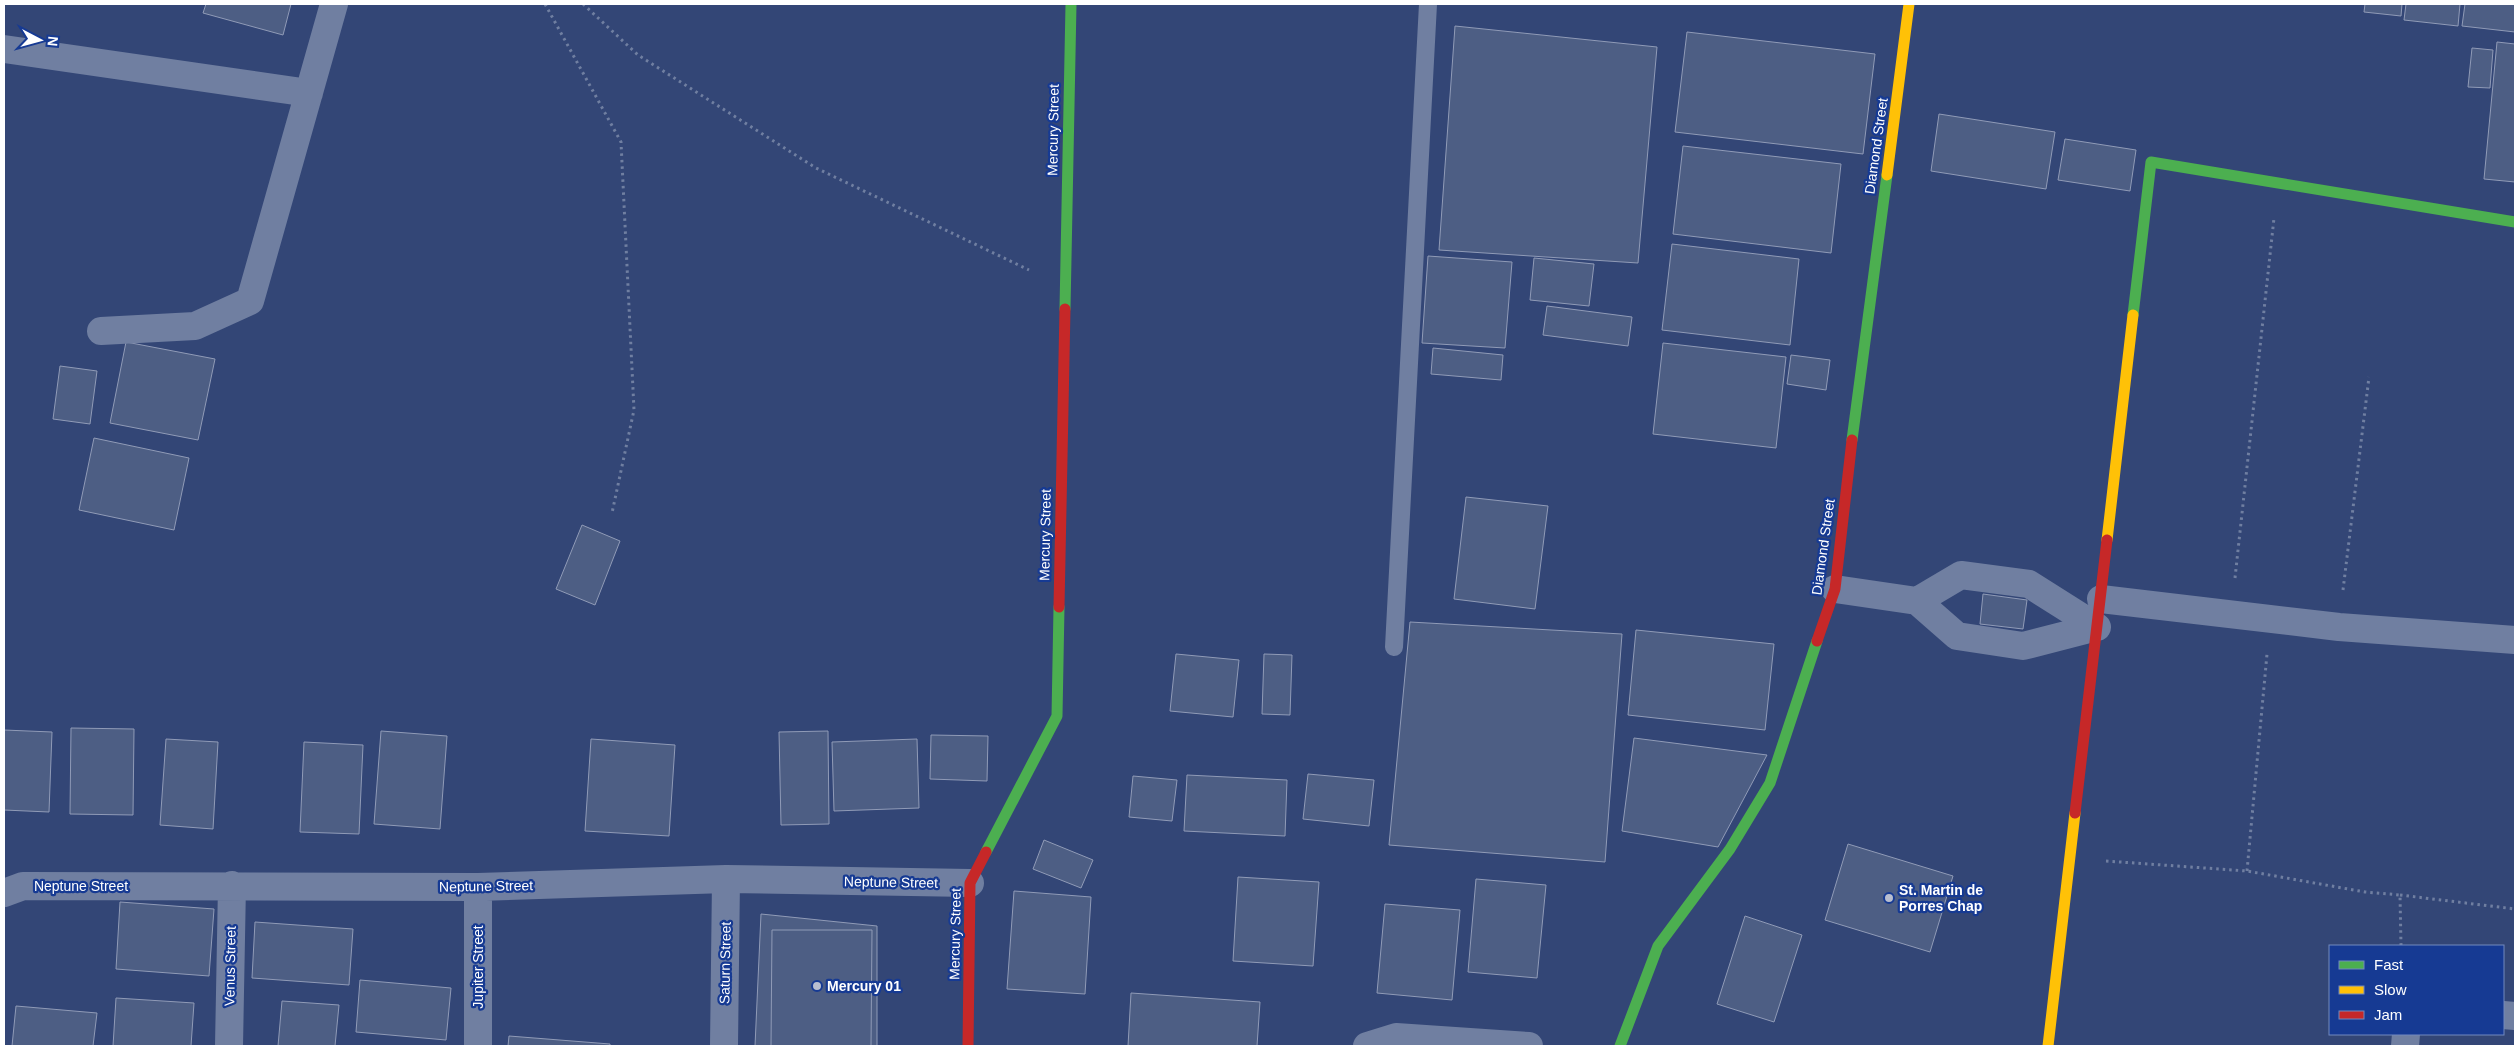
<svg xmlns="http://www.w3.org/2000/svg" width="2519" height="1050" viewBox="0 0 2519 1050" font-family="Helvetica,sans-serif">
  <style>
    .building { fill: #4d5e84; stroke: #909bb7 }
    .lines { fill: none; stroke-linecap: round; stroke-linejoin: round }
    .path { stroke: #707fa1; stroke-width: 3; stroke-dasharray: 2.5 4; stroke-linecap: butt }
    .lane { stroke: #707fa1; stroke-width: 18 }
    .street { stroke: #707fa1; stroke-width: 28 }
    .fast { stroke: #4caf50; stroke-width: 11 }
    .slow { stroke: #ffc107; stroke-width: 11 }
    .jam { stroke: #c62828; stroke-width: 11 }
    .poi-dot { fill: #b8becf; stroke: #163a93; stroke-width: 2 }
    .labels { text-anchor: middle; stroke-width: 4.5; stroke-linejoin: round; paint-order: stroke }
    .street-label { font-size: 14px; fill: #fff; stroke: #163a93 }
    .poi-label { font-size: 14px; font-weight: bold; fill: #fff; stroke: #163a93; text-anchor: start }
  </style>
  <rect width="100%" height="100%" fill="#334676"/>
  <path class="building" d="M 206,4 L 291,4 L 283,35 L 203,13 Z
    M 2365,4 L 2402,4 L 2401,16 L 2364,12 Z
    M 2406,4 L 2460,4 L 2458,26 L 2404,20 Z
    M 2465,4 L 2515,4 L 2515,32 L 2462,26 Z
    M 1455,26 L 1657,47 L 1638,263 L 1439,250 Z
    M 1687,32 L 1875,54 L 1863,154 L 1675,132 Z
    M 2497,42 L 2515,44 L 2515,182 L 2484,179 Z
    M 2472,48 L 2493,50 L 2490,88 L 2468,87 Z
    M 1939,114 L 2055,132 L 2046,189 L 1931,171 Z
    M 2065,139 L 2136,150 L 2130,191 L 2058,180 Z
    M 1683,146 L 1841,164 L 1831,253 L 1673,234 Z
    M 1672,244 L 1799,259 L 1790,345 L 1662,330 Z
    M 1428,256 L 1512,262 L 1505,348 L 1422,343 Z
    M 1534,258 L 1594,264 L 1589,306 L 1530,300 Z
    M 1547,306 L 1632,317 L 1628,346 L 1543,335 Z
    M 126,342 L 215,359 L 198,440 L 110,423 Z
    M 1663,343 L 1786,357 L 1776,448 L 1653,434 Z
    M 1433,348 L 1503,355 L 1501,380 L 1431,374 Z
    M 1791,355 L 1830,360 L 1826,390 L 1787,384 Z
    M 60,366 L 97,371 L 90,424 L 53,419 Z
    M 94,438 L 189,458 L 174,530 L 79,510 Z
    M 1466,497 L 1548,506 L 1535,609 L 1454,599 Z
    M 582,525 L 620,541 L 595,605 L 556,589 Z
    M 1983,594 L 2027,600 L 2023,629 L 1980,624 Z
    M 1410,622 L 1622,634 L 1605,862 L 1389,845 Z
    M 1636,630 L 1774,644 L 1765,730 L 1628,715 Z
    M 1176,654 L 1239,660 L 1233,717 L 1170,711 Z
    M 1264,654 L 1292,655 L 1290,715 L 1262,714 Z
    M 71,728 L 134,729 L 133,815 L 70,814 Z
    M 4,730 L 52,732 L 49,812 L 4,810 Z
    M 381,731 L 447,736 L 440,829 L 374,824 Z
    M 828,731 L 829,824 L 781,825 L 779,732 Z
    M 931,735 L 988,736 L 987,781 L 930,779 Z
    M 1634,738 L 1767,755 L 1718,847 L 1622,831 Z
    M 166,739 L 218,742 L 213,829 L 160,825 Z
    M 591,739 L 675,745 L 669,836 L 585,831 Z
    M 917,739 L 919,808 L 834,811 L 832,742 Z
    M 304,742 L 363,745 L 359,834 L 300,832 Z
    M 1308,774 L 1374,780 L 1369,826 L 1303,819 Z
    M 1187,775 L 1287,780 L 1285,836 L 1184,831 Z
    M 1133,776 L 1177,780 L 1172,821 L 1129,817 Z
    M 1044,840 L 1093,860 L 1081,888 L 1033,869 Z
    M 1848,844 L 1953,876 L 1930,952 L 1825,920 Z
    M 1238,877 L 1319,882 L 1313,966 L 1233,961 Z
    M 1476,879 L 1546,885 L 1537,978 L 1468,972 Z
    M 1014,891 L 1091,897 L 1085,994 L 1007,989 Z
    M 120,902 L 214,909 L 209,976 L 116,969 Z
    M 1385,904 L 1460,910 L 1452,1000 L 1377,993 Z
    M 761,914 L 877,926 L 877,1046 L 755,1046 Z
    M 1745,916 L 1802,935 L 1774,1022 L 1717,1004 Z
    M 255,922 L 353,929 L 349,985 L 252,978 Z
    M 772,930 L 872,930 L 871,1046 L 771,1046 Z
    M 360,980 L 451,988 L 446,1040 L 356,1032 Z
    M 1131,993 L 1260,1002 L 1257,1046 L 1128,1046 Z
    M 116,998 L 194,1003 L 191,1046 L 113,1046 Z
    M 282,1001 L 339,1005 L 335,1046 L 278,1046 Z
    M 16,1006 L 97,1013 L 93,1046 L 12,1046 Z
    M 509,1036 L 610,1044 L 610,1046 L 508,1046 Z"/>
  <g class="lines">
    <path class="path" d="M 545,4 L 621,142 L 634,410 L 612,513
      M 583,4 L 638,55 L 816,168 L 1029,270
      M 2235,578 L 2274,218
      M 2343,590 L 2369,377
      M 2106,861 L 2247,871 L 2365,892 L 2400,895 L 2401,946
      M 2247,871 L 2267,654
      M 2400,895 L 2515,909"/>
    <path class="lane" d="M 1394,647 L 1428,4"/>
    <path class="street" d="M 4,49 L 309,93
      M 101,331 L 195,326 L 250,301 L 334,4
      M 1835,589 L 1917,601 L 1957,636 L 2023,646 L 2097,627 L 2029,584 L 1961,575 L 1917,601
      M 2101,599 L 2339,627 L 2515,640
      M 4,893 L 23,886 L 478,887 L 726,879 L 970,883
      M 2503,1015 L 2515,1016
      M 229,1046 L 232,885
      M 478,1046 L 478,887
      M 724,1046 L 726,879
      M 1367,1046 L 1396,1037 L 1529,1046
      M 2405,1046 L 2406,1034"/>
    <path class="fast" d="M 1065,309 L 1071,4
      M 2133,315 L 2151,162 L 2515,222
      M 1852,440 L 1887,175
      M 986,852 L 1057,716 L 1059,607
      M 1620,1046 L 1658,946 L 1730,849 L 1770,783 L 1817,641"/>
    <path class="slow" d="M 1887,175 L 1909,4
      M 2107,540 L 2133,315
      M 2048,1046 L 2075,813"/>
    <path class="jam" d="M 1059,607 L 1065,309
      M 1817,641 L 1835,589 L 1852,440
      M 2075,813 L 2107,540
      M 968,1046 L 970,883 L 986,852"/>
  </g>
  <g class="poi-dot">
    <circle cx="1889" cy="898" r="5"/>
    <circle cx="817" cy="986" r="5"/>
  </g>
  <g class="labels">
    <g class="street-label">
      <text transform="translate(1053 130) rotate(-89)" y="5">Mercury Street</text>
      <text transform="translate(1876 146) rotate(-82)" y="5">Diamond Street</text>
      <text transform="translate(1045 535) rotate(-89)" y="5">Mercury Street</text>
      <text transform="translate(1823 547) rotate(-82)" y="5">Diamond Street</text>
      <text transform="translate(891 882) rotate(1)" y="5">Neptune Street</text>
      <text x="81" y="891">Neptune Street</text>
      <text transform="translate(486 886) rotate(-1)" y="5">Neptune Street</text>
      <text transform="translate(955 934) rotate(-89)" y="5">Mercury Street</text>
      <text transform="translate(725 963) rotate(-89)" y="5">Saturn Street</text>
      <text transform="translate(230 966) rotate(-89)" y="5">Venus Street</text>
      <text transform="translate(478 967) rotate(-90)" y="5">Jupiter Street</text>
    </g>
    <g class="poi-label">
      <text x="1899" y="895">St. Martin de<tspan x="1899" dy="16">Porres Chap</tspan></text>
      <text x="827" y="991">Mercury 01</text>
    </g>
  </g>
  <rect width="2519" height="1050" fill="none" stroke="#ffffff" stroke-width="10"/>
  <rect x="2329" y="945" width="175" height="90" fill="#163a93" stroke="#7389be"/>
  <rect x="2339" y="961" width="25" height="8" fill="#4caf50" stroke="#7389be"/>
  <text x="2374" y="970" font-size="15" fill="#ffffff">Fast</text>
  <rect x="2339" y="986" width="25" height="8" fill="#ffc107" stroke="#7389be"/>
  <text x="2374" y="995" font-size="15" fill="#ffffff">Slow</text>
  <rect x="2339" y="1011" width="25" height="8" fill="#c62828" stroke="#7389be"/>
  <text x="2374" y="1020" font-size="15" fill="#ffffff">Jam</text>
  <g transform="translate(40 40) rotate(96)" stroke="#163a93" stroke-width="4" paint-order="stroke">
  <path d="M0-4L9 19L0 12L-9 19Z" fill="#ffffff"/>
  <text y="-8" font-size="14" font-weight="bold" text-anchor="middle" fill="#ffffff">N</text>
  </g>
</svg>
